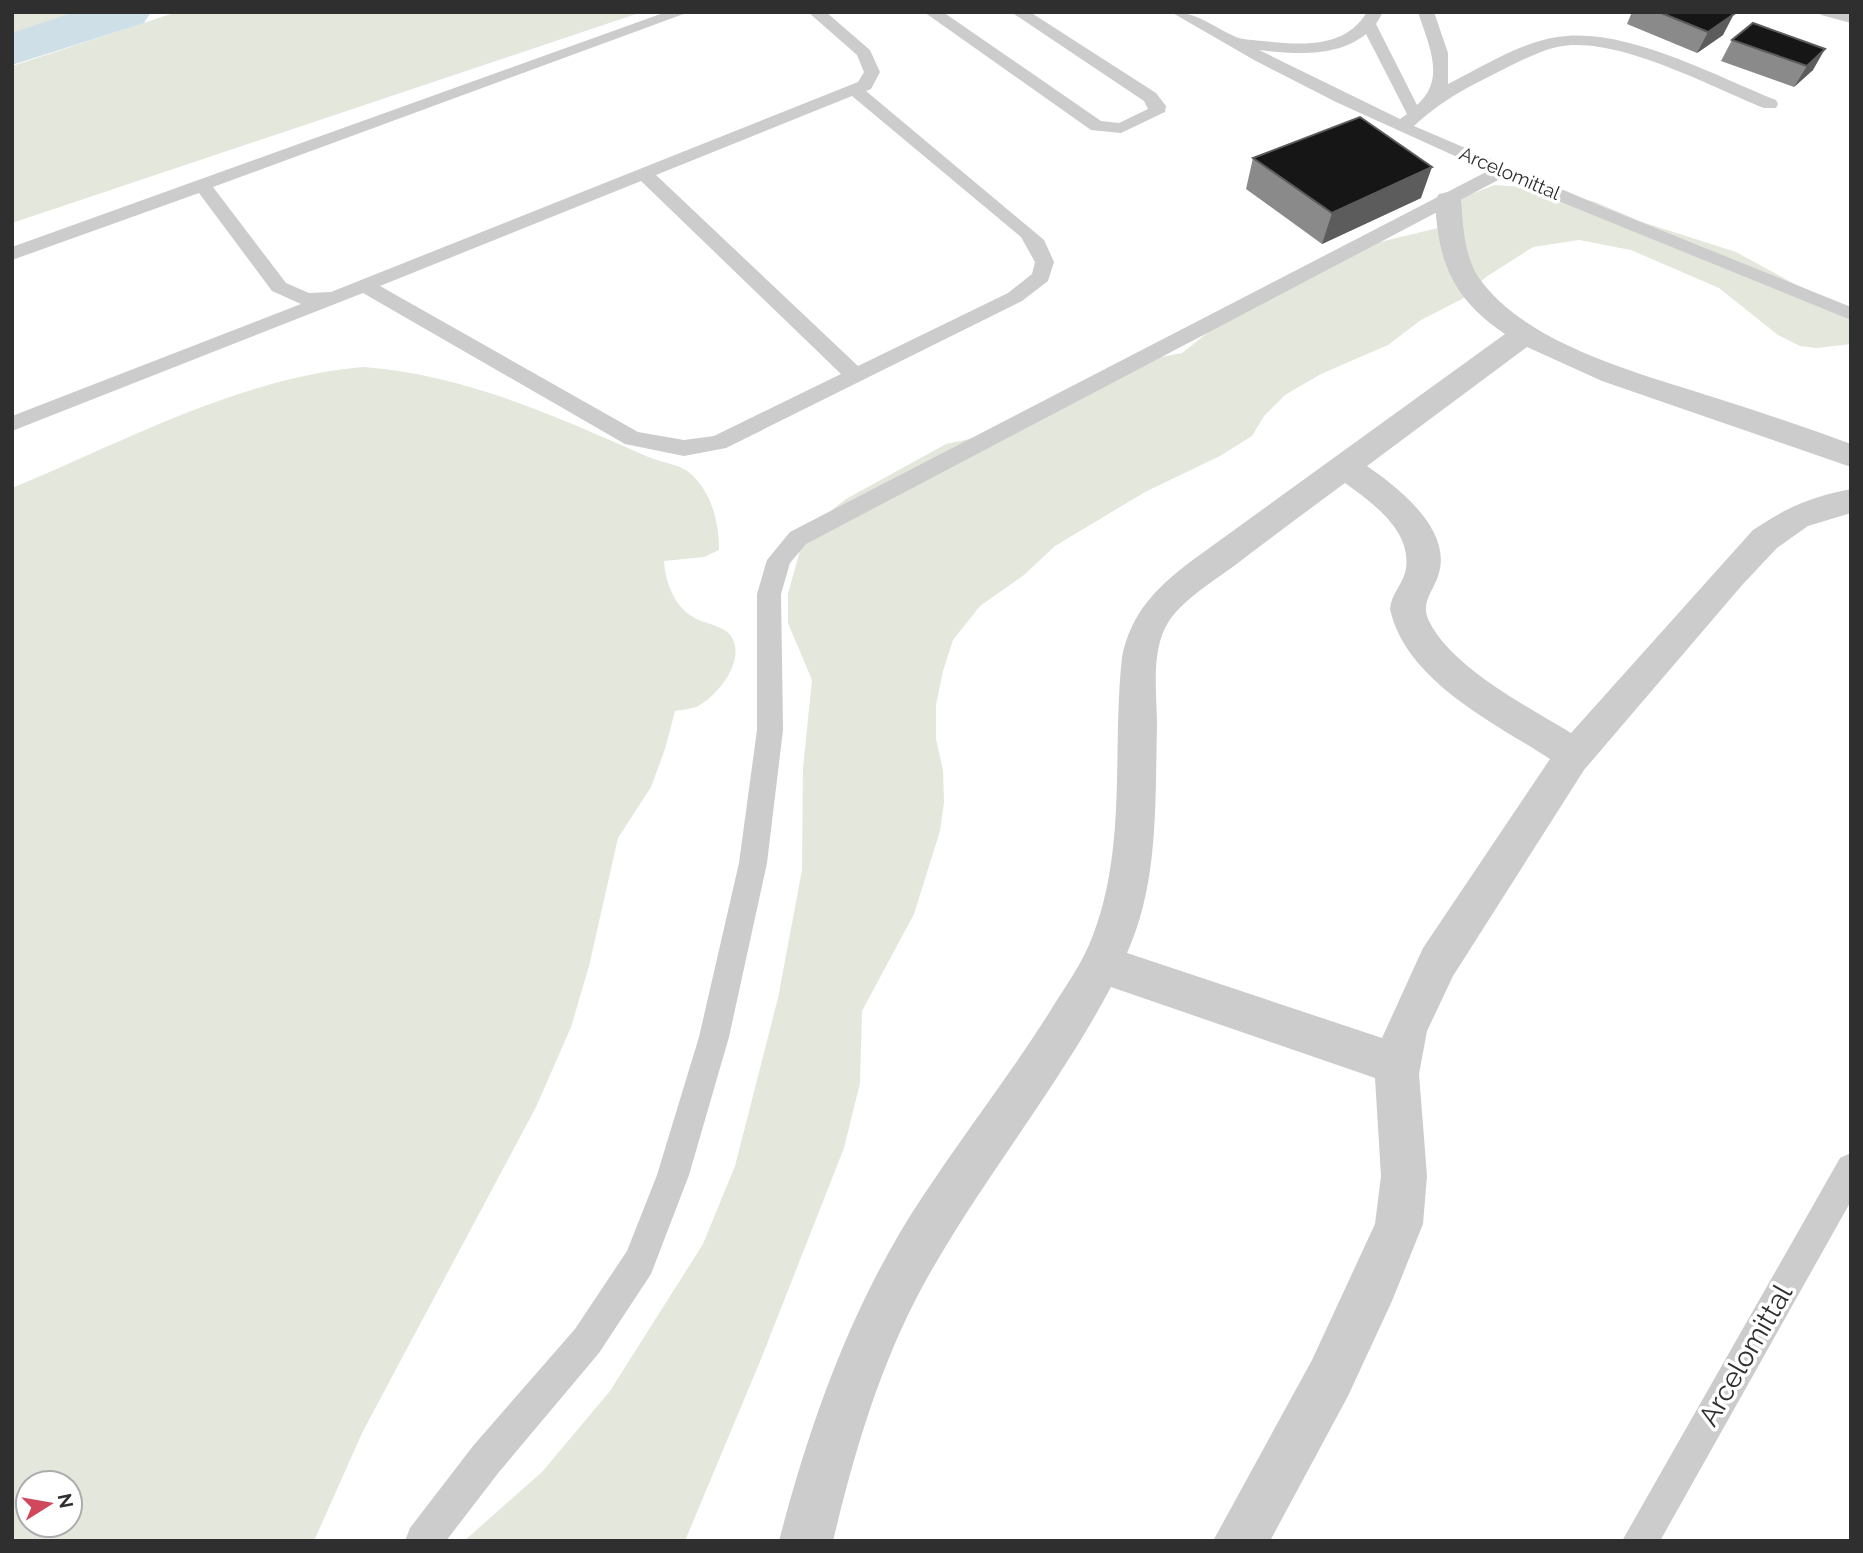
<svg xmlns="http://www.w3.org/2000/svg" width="1863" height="1553" viewBox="0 0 1863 1553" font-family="Raleway,sans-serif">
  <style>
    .green { fill: #e3e7dc; fill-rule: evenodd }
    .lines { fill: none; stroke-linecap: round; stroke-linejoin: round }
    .river { fill: #cedfe8; fill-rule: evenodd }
    .lane { fill: #ccc; fill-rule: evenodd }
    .street { fill: #ccc; fill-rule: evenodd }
    .wall { fill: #8a8a8a }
    .shaded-wall { fill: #5c5c5c }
    .building { fill: #161616; stroke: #5c5c5c; stroke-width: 2 }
    .labels { text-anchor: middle; stroke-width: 7; stroke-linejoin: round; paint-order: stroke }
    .far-street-label { font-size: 19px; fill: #2f2f2f; stroke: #fff }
    .near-street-label { font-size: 28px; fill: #2f2f2f; stroke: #fff }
  </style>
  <rect width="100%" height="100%" fill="#fff"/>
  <path class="green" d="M 12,12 L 83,12 L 12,34 Z
    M 177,12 L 642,12 L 12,223 L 12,66 Z
    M 1495,185 L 1548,189 L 1595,202 L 1642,222 L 1736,252 L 1802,288 L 1851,309 L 1851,344 L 1817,348 L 1800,346 L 1778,335 L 1719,288 L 1631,250 L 1579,240 L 1533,247 L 1486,277 L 1462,299 L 1421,320 L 1388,345 L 1321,374 L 1285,395 L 1264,416 L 1252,436 L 1220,456 L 1145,492 L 1055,546 L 1024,575 L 980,606 L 953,640 L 943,671 L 936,705 L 936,739 L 943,770 L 944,802 L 940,831 L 914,914 L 862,1011 L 860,1083 L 844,1148 L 761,1359 L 685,1541 L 464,1541 L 542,1472 L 610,1391 L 703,1244 L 735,1166 L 778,998 L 802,870 L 803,768 L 812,680 L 788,623 L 788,594 L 802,543 L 813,525 L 846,499 L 946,444 L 1021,428 L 1161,357 L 1182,353 L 1211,330 L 1376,243 L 1442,227 L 1461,198 Z
    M 363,367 C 462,374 556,416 646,456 C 659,462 680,464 690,473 C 712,493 719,522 719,550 L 704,557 L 664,561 C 665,581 674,606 693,617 C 704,624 723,625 731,636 C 747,660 717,697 696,707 C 690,709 681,710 675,711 L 665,749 L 651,787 L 618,838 L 589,966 L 571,1027 L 536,1107 L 363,1431 L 314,1541 L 12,1541 L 12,488 C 126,441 239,378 363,367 ZM 70,1483 L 70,1525 L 28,1525 L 28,1483 Z"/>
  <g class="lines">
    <path class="river" d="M 75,12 L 151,12 L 144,23 L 12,65 L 12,33 Z"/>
    <path class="lane" d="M 666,12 L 689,12 L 213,187 L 286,283 L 309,293 L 331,292 L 858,82 L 864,72 L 857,55 L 808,12 L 826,12 L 870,50 L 880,72 L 871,89 L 866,91 L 1044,240 L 1054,262 L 1048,281 L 1022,301 L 726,448 L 684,456 L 625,444 L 363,293 L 12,431 L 12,416 L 301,304 L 272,291 L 199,193 L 12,260 L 12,247 ZM 852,96 L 1021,237 L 1035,262 L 1032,274 L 1008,293 L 858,366 L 656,175 ZM 641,181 L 841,374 L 714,436 L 684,440 L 638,432 L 380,286 Z
      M 924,12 L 943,12 L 1101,121 L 1119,123 L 1148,109 L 1144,101 L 1011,12 L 1030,12 L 1156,93 L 1166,106 L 1165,112 L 1121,133 L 1091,130 Z
      M 1171,12 C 1198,12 1213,27 1236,37 C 1243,40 1255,40 1263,41 C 1301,45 1345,49 1367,12 L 1383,12 L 1376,24 L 1417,105 C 1447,79 1428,44 1418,12 L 1434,12 L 1448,53 L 1448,84 C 1482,67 1519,43 1557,37 C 1624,26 1713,75 1776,100 L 1778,104 L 1776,108 L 1764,108 C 1709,86 1614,34 1557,47 C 1536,52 1517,63 1498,72 C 1464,89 1441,101 1414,126 L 1601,206 L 1851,307 L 1851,320 L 1502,178 L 806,544 L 790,563 L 781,594 L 783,730 L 767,863 L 729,1037 L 689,1175 L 651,1274 L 599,1353 L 499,1472 L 446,1541 L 405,1541 L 410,1528 L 473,1446 L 575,1329 L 627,1251 L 657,1175 L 699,1037 L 739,863 L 757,730 L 757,594 L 767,560 L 790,532 L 1488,171 L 1336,102 L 1254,60 ZM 1366,34 L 1407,114 L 1400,119 L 1259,50 C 1294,54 1337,58 1366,34 Z
      M 1819,12 L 1851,13 L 1851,23 L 1821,15 Z
      M 1851,1153 L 1851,1201 L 1660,1541 L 1622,1541 L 1840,1158 Z"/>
    <path class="street" d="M 1448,192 L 1457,194 L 1461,200 C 1463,225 1464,256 1479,278 C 1527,346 1643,374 1719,399 C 1763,413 1807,428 1851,444 L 1851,467 L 1602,381 L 1527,347 L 1367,466 C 1399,488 1454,531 1438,576 C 1433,592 1420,603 1429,621 C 1452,668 1527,706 1571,733 L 1753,530 C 1787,507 1811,497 1851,489 L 1851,513 L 1808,526 L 1777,548 L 1743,584 L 1584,770 L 1453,976 L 1427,1031 L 1419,1074 L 1427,1176 L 1423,1224 L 1392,1301 L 1348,1396 L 1270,1541 L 1213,1541 L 1312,1360 L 1375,1224 L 1381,1176 L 1375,1078 L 1111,987 C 1059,1085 989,1171 934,1266 C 884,1351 856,1445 833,1541 L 779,1541 C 811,1419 853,1301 923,1196 C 964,1134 1009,1076 1049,1013 C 1064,988 1083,963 1093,935 C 1127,847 1112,749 1122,657 C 1131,613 1155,589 1190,562 L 1505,334 C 1452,298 1438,262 1435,200 L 1439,194 ZM 1345,483 C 1373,503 1415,533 1405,573 C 1401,586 1391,595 1390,609 C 1406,681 1493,722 1550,759 L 1423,948 L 1382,1038 L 1127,953 C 1159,883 1155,801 1157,726 C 1157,694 1150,650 1169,621 C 1184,599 1212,582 1234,566 C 1271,538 1308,510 1345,483 Z"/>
  </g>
  <path class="wall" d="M 1632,12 L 1729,12 L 1723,35 L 1697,53 L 1627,24 Z
    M 1753,23 L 1813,70 L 1794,87 L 1721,61 L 1732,40 Z
    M 1253,158 L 1421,198 L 1322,244 L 1246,189 Z"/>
  <path class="shaded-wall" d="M 1734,14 L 1723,35 L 1697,53 L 1708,32 Z
    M 1825,49 L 1813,70 L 1794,87 L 1807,66 Z
    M 1432,167 L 1421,198 L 1322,244 L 1332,213 Z"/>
  <path class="building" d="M 1659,12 L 1729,12 L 1734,14 L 1708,32 Z
    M 1753,23 L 1825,49 L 1807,66 L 1732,40 Z
    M 1360,117 L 1432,167 L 1332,213 L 1253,158 Z"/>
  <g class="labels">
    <g class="far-street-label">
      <text transform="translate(1510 173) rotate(23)" y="7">Arcelomittal</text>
    </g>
    <g class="near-street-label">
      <text transform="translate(1745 1355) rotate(-60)" y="10">Arcelomittal</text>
    </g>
  </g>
  <rect width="1863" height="1553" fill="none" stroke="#2f2f2f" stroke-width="28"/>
  <g transform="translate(49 1504) rotate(79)"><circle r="33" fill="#ffffff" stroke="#acacac" stroke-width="2"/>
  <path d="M0-5L12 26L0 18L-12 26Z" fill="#cf485b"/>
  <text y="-10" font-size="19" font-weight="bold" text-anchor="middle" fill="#2f2f2f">N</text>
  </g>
</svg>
